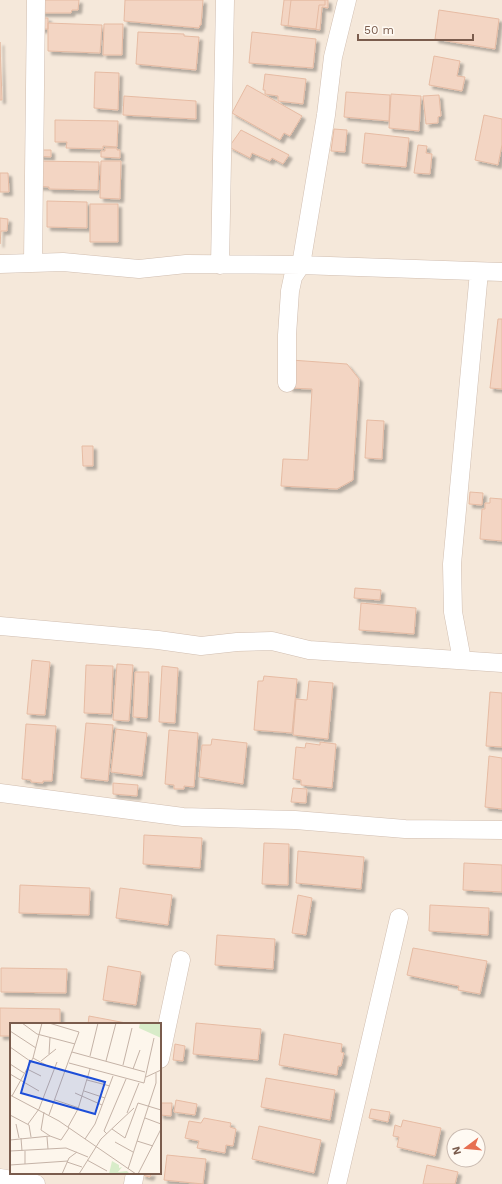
<svg xmlns="http://www.w3.org/2000/svg" width="502" height="1184" viewBox="0 0 502 1184" font-family="'Work Sans',sans-serif">
  <style>
    .residential { fill: #f5e8da; fill-rule: evenodd }
    .building { fill: #f3d5c3; stroke: #e6bba3; filter: url(#shadow) }
    .lines { fill: none; stroke-linecap: round; stroke-linejoin: round }
    .minor-casing { stroke: #d1beb0; stroke-width: 19 }
    .minor { stroke: #fff; stroke-width: 18 }
    .inset-road { fill: none; stroke: #c5b3a7; stroke-width: 1 }
    .view { fill: #1d4ed8; fill-opacity: 0.15; stroke: #1d4ed8; stroke-width: 2 }
    .inset-edge { fill: none; stroke: #7a5c4d; stroke-width: 2 }
  </style>
  <defs>
    <filter id="shadow"><feDropShadow dx="3.5" dy="3.5" stdDeviation="1" flood-color="#0004"/></filter>
  </defs>
  <rect width="100%" height="100%" fill="#fdf6ec"/>
  <path class="residential" d="M 0,0 L 502,0 L 502,1184 L 0,1184 ZM 11,1024 L 160,1024 L 160,1173 L 11,1173 ZM 454,1136 L 478,1136 L 478,1160 L 454,1160 Z"/>
  <path class="building" d="M 41,0 L 79,0 L 78,10 L 72,10 L 71,13 L 41,13 Z
    M 125,0 L 203,0 L 201,25 L 200,25 L 199,28 L 124,21 Z
    M 284,0 L 325,0 L 325,5 L 319,5 L 316,29 L 281,25 Z
    M 291,0 L 328,0 L 328,8 L 322,7 L 320,30 L 288,26 Z
    M 439,10 L 499,19 L 495,49 L 435,39 Z
    M 38,18 L 48,18 L 48,29 L 38,29 Z
    M 48,23 L 102,25 L 100,53 L 48,51 Z
    M 104,24 L 123,24 L 122,55 L 103,55 Z
    M 138,32 L 184,34 L 184,36 L 199,37 L 196,70 L 136,64 Z
    M 252,32 L 316,39 L 313,68 L 249,63 Z
    M 0,42 L 2,100 L 0,100 Z
    M 434,56 L 460,61 L 457,76 L 465,77 L 462,91 L 429,85 Z
    M 95,72 L 119,73 L 118,110 L 94,108 Z
    M 265,74 L 306,79 L 303,104 L 278,101 L 278,96 L 265,94 L 265,90 L 263,90 Z
    M 247,85 L 302,116 L 290,136 L 284,133 L 280,140 L 232,113 Z
    M 346,92 L 390,95 L 389,121 L 344,117 Z
    M 391,94 L 421,96 L 419,131 L 389,128 Z
    M 439,95 L 441,116 L 438,117 L 438,123 L 426,124 L 423,96 Z
    M 124,96 L 196,101 L 196,119 L 123,115 Z
    M 484,115 L 502,119 L 502,145 L 498,165 L 475,160 Z
    M 55,120 L 118,121 L 117,147 L 103,146 L 103,149 L 66,148 L 67,142 L 55,142 Z
    M 334,129 L 347,130 L 345,152 L 331,151 Z
    M 241,130 L 289,155 L 283,164 L 272,158 L 270,161 L 252,153 L 250,158 L 229,147 Z
    M 365,133 L 409,138 L 406,167 L 362,163 Z
    M 418,145 L 427,146 L 426,153 L 432,154 L 430,174 L 414,173 Z
    M 105,148 L 117,148 L 117,150 L 120,150 L 120,158 L 101,157 L 101,151 L 105,151 Z
    M 36,150 L 51,150 L 51,157 L 36,156 Z
    M 36,161 L 99,162 L 98,190 L 49,189 L 49,187 L 36,186 Z
    M 101,161 L 121,161 L 120,199 L 100,198 Z
    M 0,173 L 8,173 L 9,192 L 0,192 Z
    M 47,201 L 87,202 L 87,228 L 47,227 Z
    M 90,204 L 118,204 L 118,242 L 90,242 Z
    M 0,218 L 8,219 L 7,231 L 1,231 L 0,244 Z
    M 498,319 L 502,319 L 502,389 L 490,388 Z
    M 291,360 L 347,364 L 359,379 L 353,480 L 337,489 L 281,486 L 283,459 L 308,460 L 312,389 L 289,388 Z
    M 367,420 L 384,421 L 382,459 L 365,458 Z
    M 82,446 L 93,446 L 93,466 L 83,466 Z
    M 470,492 L 483,493 L 482,505 L 469,504 Z
    M 490,498 L 502,499 L 502,541 L 480,539 L 482,509 L 485,509 L 485,503 L 490,503 Z
    M 355,588 L 381,590 L 380,600 L 354,598 Z
    M 361,603 L 416,608 L 414,634 L 359,630 Z
    M 32,660 L 50,662 L 45,715 L 27,714 Z
    M 117,664 L 133,665 L 129,721 L 113,720 Z
    M 86,665 L 113,666 L 111,714 L 84,713 Z
    M 162,666 L 178,668 L 175,723 L 159,722 Z
    M 135,672 L 149,672 L 147,718 L 133,717 Z
    M 264,676 L 297,679 L 292,733 L 254,730 L 258,681 L 263,681 Z
    M 309,681 L 333,683 L 328,739 L 293,735 L 296,699 L 307,700 Z
    M 490,692 L 502,693 L 502,747 L 486,746 Z
    M 86,723 L 113,725 L 108,781 L 81,778 Z
    M 26,724 L 56,726 L 52,781 L 43,781 L 43,783 L 31,782 L 31,780 L 22,779 Z
    M 116,729 L 147,733 L 142,776 L 111,772 Z
    M 169,730 L 198,733 L 194,787 L 184,786 L 184,789 L 174,789 L 174,785 L 165,784 Z
    M 212,739 L 247,743 L 243,784 L 199,777 L 202,745 L 211,745 Z
    M 320,742 L 336,744 L 332,788 L 301,785 L 301,780 L 293,779 L 296,747 L 305,748 L 306,743 L 320,745 Z
    M 489,756 L 502,758 L 502,809 L 485,807 Z
    M 113,783 L 138,785 L 137,796 L 113,794 Z
    M 293,788 L 307,789 L 306,803 L 291,802 Z
    M 144,835 L 202,838 L 200,868 L 143,864 Z
    M 264,843 L 289,844 L 288,885 L 262,884 Z
    M 298,851 L 364,857 L 361,889 L 296,883 Z
    M 464,863 L 502,865 L 502,892 L 463,890 Z
    M 20,885 L 90,888 L 89,915 L 19,913 Z
    M 120,888 L 172,895 L 168,925 L 116,918 Z
    M 298,895 L 312,898 L 306,935 L 292,933 Z
    M 430,905 L 489,908 L 488,935 L 429,931 Z
    M 217,935 L 275,939 L 273,969 L 215,965 Z
    M 413,948 L 487,961 L 480,994 L 458,990 L 459,986 L 407,975 Z
    M 108,966 L 141,972 L 136,1005 L 103,1000 Z
    M 1,968 L 67,969 L 66,993 L 1,992 Z
    M 0,1008 L 60,1009 L 60,1024 L 11,1024 L 11,1036 L 0,1036 Z
    M 89,1016 L 126,1023 L 126,1024 L 88,1024 Z
    M 196,1023 L 261,1029 L 258,1060 L 193,1054 Z
    M 284,1034 L 342,1044 L 341,1052 L 344,1053 L 341,1066 L 338,1066 L 337,1075 L 279,1065 Z
    M 175,1044 L 185,1046 L 183,1061 L 173,1060 Z
    M 266,1078 L 335,1090 L 330,1120 L 261,1107 Z
    M 176,1100 L 197,1104 L 195,1115 L 174,1112 Z
    M 160,1103 L 172,1103 L 171,1116 L 160,1115 Z
    M 371,1109 L 390,1112 L 388,1122 L 369,1118 Z
    M 204,1118 L 231,1123 L 230,1127 L 236,1129 L 233,1146 L 226,1145 L 225,1153 L 197,1148 L 199,1141 L 185,1138 L 189,1121 L 201,1123 Z
    M 403,1120 L 441,1128 L 435,1156 L 397,1147 L 399,1137 L 393,1136 L 395,1125 L 401,1127 Z
    M 259,1126 L 321,1140 L 314,1173 L 252,1159 Z
    M 167,1155 L 206,1159 L 203,1184 L 164,1180 Z
    M 427,1165 L 458,1172 L 455,1184 L 423,1184 Z
    M 142,1173 L 152,1173 L 150,1177 L 142,1175 Z"/>
  <g class="lines">
    <g class="minor-casing">
      <path id="minor" d="M 33,262 L 36,0
        M 0,264 L 63,262 L 139,269 L 186,264 L 301,265 L 502,272
        M 220,265 L 225,0
        M 287,383 L 287,335 L 290,291 L 293,277 L 301,265 L 326,115 L 333,57 L 347,0
        M 0,626 L 158,640 L 201,646 L 237,642 L 272,641 L 309,650 L 502,663
        M 462,660 L 453,612 L 452,564 L 479,272
        M 0,793 L 183,817 L 295,820 L 405,829 L 502,830
        M 160,1059 L 181,960
        M 0,1178 L 36,1184
        M 133,1184 L 135,1173
        M 337,1184 L 399,918"/>
    </g>
    <use href="#minor" class="minor"/>
  </g>
  <g transform="translate(10 1023)">
    <rect width="151" height="151" fill="#fdf6ec"/>
    <path d="M 130,0 L 151,0 L 151,15 L 129,5 ZM 102,138 L 109,142 L 109,145 L 112,144 L 108,149 L 117,148 L 120,151 L 99,151 Z" fill="#d8ecc9"/>
    <path class="inset-road" d="M 12,0 L 27,11 L 65,21M 0,8 L 26,25M 0,24 L 20,38M 62,29 L 135,49M 39,31 L 40,14M 80,33 L 88,0M 23,35 L 36,42M 31,38 L 46,26M 96,38 L 106,0M 59,40 L 134,60 L 144,15M 0,41 L 14,50M 113,42 L 122,5M 17,46 L 31,53M 123,46 L 130,27M 0,51 L 29,68M 136,54 L 151,47M 77,57 L 100,63M 74,68 L 95,75M 65,70 L 92,82M 0,72 L 49,98 L 126,151M 2,73 L 23,35 L 32,0M 45,77 L 69,85M 34,89 L 31,107 L 40,113M 117,90 L 129,60M 0,92 L 19,102 L 21,114M 39,92 L 69,9 L 39,0M 135,95 L 151,101M 6,101 L 9,115M 18,101 L 29,86 L 47,39M 58,104 L 68,86 L 80,46M 102,106 L 115,115 L 128,80 L 151,87M 97,111 L 94,108 L 116,56M 37,114 L 38,126M 11,115 L 12,128M 75,116 L 85,101 L 103,53M 0,117 L 40,113 L 51,117 L 59,105M 127,118 L 143,123M 105,119 L 123,129M 0,128 L 56,125 L 78,134M 15,128 L 15,141M 77,137 L 97,148M 57,139 L 72,144M 0,142 L 58,138M 118,146 L 146,60 L 146,50M 52,151 L 59,135 L 67,129M 69,151 L 91,116 L 124,85M 128,151 L 151,106"/>
    <path class="view" d="M 20,38 L 95,59 L 85,91 L 11,70 Z"/>
    <rect width="151" height="151" class="inset-edge"/>
  </g>
  <g transform="translate(466 1148) rotate(254)"><circle r="19" fill="#fffaf3" stroke="#cabbb1"/>
  <path d="M0-3L7 15L0 10L-7 15Z" fill="#e76f51"/>
  <text y="-6" font-size="11" font-weight="bold" text-anchor="middle" fill="#7a5c4d">N</text>
  </g>
  <path d="M358 34v6h115v-6" fill="none" stroke="#7a5c4d" stroke-width="2"/>
  <text x="364" y="34" font-size="12" fill="#7a5c4d" stroke="#fffaf3" stroke-width="3" paint-order="stroke">50 m</text>
</svg>
